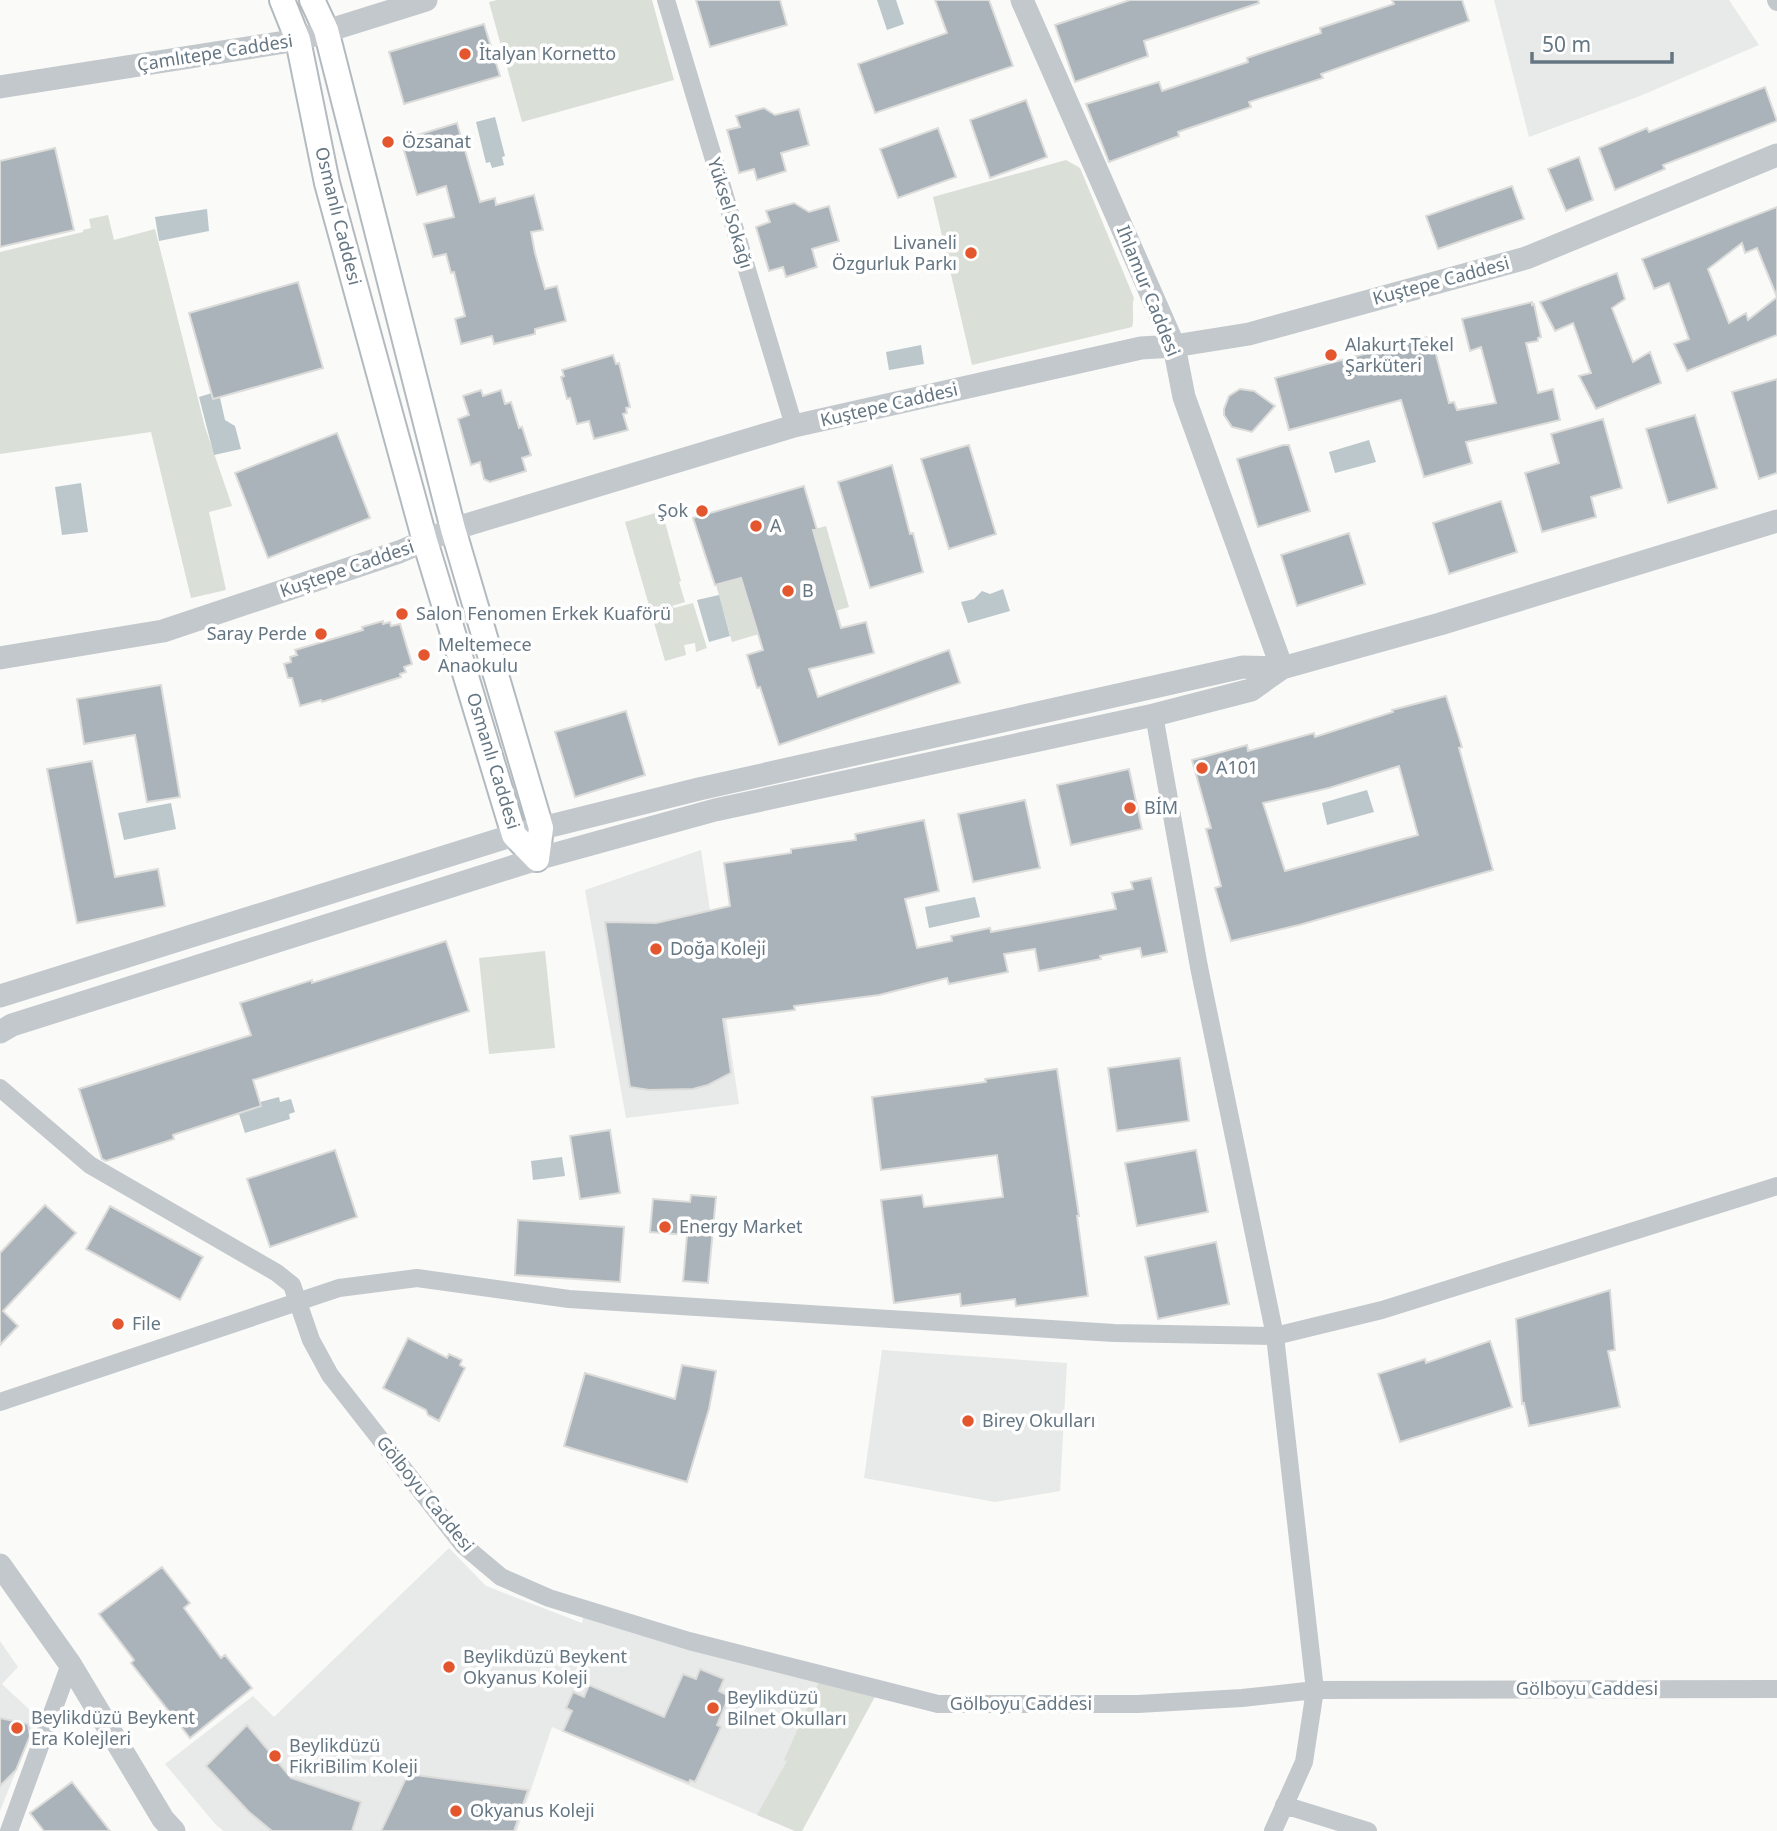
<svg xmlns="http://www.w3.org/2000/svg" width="1777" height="1831" viewBox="0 0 1777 1831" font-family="'Noto Sans',sans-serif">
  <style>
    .built { fill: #e8e9e9 }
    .green { fill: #dadfd7; fill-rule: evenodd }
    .water { fill: #bbc7cb }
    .building { fill: #aab3b9; stroke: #dcdcda; stroke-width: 2; fill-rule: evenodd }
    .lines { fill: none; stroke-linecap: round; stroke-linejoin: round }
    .secondary-casing { stroke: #b3babf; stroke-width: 28 }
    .minor { stroke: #c3c8cc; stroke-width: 18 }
    .tertiary { stroke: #c3c8cc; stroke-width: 23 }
    .secondary { stroke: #fff; stroke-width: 24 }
    .poi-dot { fill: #e4572e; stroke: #fff; stroke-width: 2.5 }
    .labels { text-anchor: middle; stroke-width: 7; stroke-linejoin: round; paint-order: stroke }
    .street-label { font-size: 18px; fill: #657683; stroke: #fff }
    .poi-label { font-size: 18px; fill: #657683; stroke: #fff; text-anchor: start }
  </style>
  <rect width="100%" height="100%" fill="#fafaf8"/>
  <path class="built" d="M 1494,0 L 1729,0 L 1759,45 L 1640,96 L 1529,137 Z
    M 701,850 L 739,1104 L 626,1118 L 585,890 Z
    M 882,1350 L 1067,1363 L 1060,1491 L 995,1502 L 864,1478 Z
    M 449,1548 L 486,1586 L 582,1623 L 585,1609 L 879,1689 L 802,1831 L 795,1831 L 552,1727 L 517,1831 L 224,1831 L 216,1825 L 165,1764 L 253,1696 L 274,1717 Z
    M 0,1641 L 18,1667 L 2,1684 L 34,1714 L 36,1722 L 0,1811 Z"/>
  <path class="green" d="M 497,0 L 652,0 L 674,80 L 522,122 L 489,2 Z
    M 1066,160 L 1080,168 L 1134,298 C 1131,308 1135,317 1132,327 L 972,365 L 933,197 Z
    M 108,215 L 114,240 L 155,229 L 205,427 L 232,506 L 209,512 L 226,590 L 191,598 L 151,432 L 0,454 L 0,252 L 83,232 L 83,230 L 91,228 L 89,219 Z
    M 662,511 L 681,581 L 679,582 L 685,602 L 672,606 L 674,608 L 693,603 L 707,648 L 696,652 L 695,643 L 684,645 L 686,655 L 665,661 L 625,522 Z
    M 826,526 L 849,607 L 732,642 L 716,585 L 707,561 ZM 820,557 L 833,601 L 755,624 L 742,580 Z
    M 545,951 L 555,1048 L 489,1054 L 479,958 Z
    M 822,1675 L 879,1689 L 802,1831 L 795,1831 L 757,1815 L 787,1761 L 784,1760 Z"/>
  <path class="water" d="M 877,0 L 896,0 L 904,24 L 887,30 Z
    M 495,117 L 505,156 L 502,157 L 504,165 L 492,168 L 490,162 L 486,163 L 476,122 Z
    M 207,209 L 209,231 L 159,241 L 155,217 Z
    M 921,345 L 924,364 L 889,370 L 886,352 Z
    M 212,393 L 213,399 L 220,398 L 225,420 L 235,426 L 241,449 L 214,455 L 199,397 Z
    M 1369,440 L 1376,462 L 1335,473 L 1329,452 Z
    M 81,483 L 88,532 L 62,535 L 55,487 Z
    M 1003,589 L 1010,611 L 968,623 L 961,602 L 974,599 L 982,591 L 990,594 Z
    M 719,595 L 730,636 L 709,642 L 697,600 Z
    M 1367,790 L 1374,812 L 1327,825 L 1322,803 Z
    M 171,803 L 176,829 L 124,840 L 118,813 Z
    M 975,897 L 980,917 L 929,928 L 925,907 Z
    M 279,1097 L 280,1102 L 291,1099 L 295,1112 L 289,1114 L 290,1119 L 245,1133 L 239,1114 L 261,1106 L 260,1102 Z
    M 562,1157 L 565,1176 L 533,1180 L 531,1161 Z"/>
  <path class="building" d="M 696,0 L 780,0 L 787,25 L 710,47 Z
    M 935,0 L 989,0 L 1013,66 L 875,113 L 858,64 L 947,33 Z
    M 1130,0 L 1258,0 L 1259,3 L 1144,41 L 1148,56 L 1075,82 L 1055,25 Z
    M 1392,0 L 1462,0 L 1469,21 L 1321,74 L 1323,78 L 1249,102 L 1251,107 L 1178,132 L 1179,136 L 1109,162 L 1086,104 L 1159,82 L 1162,91 L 1248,62 L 1247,58 L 1321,33 L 1320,28 L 1394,4 Z
    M 484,24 L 500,76 L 404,104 L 389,52 Z
    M 1765,87 L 1777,121 L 1663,165 L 1665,169 L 1615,190 L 1599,148 L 1647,128 L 1649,132 Z
    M 1026,100 L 1047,157 L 990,178 L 970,120 Z
    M 764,108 L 775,115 L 799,109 L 809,145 L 781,153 L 786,171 L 757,180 L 754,169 L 739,173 L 727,130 L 740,127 L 736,116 Z
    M 457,123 L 480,202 L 495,198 L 496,205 L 534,195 L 543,230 L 531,232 L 535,253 L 545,289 L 557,286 L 566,321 L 535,329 L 535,334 L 494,344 L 492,336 L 461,344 L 455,319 L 465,316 L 454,272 L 451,273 L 446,254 L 433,257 L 424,224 L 454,217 L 446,186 L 417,195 L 401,140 Z
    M 938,128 L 956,177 L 898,198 L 880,149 Z
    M 55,148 L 74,230 L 0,247 L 0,161 Z
    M 1579,157 L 1593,200 L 1566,211 L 1548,169 Z
    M 1512,186 L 1524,219 L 1438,249 L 1426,216 Z
    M 794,203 L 809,212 L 829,206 L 839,241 L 812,249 L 817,267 L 786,277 L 783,267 L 769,271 L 756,227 L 770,222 L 766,211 Z
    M 1777,207 L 1777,335 L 1687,371 L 1674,344 L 1689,339 L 1669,283 L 1654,289 L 1642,259 ZM 1742,243 L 1745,253 L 1757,248 L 1777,297 L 1748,320 L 1746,313 L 1729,323 L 1708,269 Z
    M 1617,273 L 1625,299 L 1612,308 L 1633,362 L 1650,352 L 1661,383 L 1596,409 L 1579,376 L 1591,373 L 1573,323 L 1555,331 L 1540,302 Z
    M 298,282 L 323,368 L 213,399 L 189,313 Z
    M 1532,302 L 1532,305 L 1534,304 L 1541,337 L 1538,338 L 1538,341 L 1526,343 L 1538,393 L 1553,389 L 1560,420 L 1466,442 L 1472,463 L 1424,477 L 1401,400 L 1289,430 L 1275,378 L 1431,336 L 1449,403 L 1454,402 L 1457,410 L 1496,403 L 1481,347 L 1470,351 L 1462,319 Z
    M 613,355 L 616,364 L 619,363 L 630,407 L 626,408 L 627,413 L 623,414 L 628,430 L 594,439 L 589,421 L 577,424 L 570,398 L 567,399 L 561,377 L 564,376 L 562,370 Z
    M 1777,379 L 1777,473 L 1759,479 L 1732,392 Z
    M 1240,389 L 1254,391 L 1275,406 L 1252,432 L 1232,427 L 1224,415 L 1224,409 L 1229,396 Z
    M 481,390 L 483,396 L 501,390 L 505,404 L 511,402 L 519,428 L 522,427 L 531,455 L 522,458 L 526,471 L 490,482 L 484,479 L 480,462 L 471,465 L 458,419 L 469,415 L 463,396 Z
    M 1695,415 L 1717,488 L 1668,503 L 1646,429 Z
    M 1603,419 L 1622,488 L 1591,497 L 1596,517 L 1542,532 L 1525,473 L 1559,463 L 1551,434 Z
    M 337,433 L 370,518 L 268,558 L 235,473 Z
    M 969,445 L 996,534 L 949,549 L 921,459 Z
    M 1283,445 L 1289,445 L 1310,511 L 1258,527 L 1237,459 Z
    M 892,465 L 910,534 L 913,533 L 923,572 L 870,588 L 838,482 Z
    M 804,486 L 817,530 L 813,530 L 841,628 L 866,622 L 874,653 L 809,669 L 818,697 L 949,650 L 960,683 L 779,745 L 760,687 L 757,688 L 747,655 L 763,650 L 741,578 L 715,585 L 693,518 Z
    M 1501,501 L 1517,552 L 1449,574 L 1433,523 Z
    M 1349,533 L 1365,584 L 1297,606 L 1281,555 Z
    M 383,621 L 383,624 L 390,622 L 391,626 L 400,624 L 412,664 L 404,667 L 406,672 L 400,674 L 401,677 L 322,702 L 321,700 L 300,706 L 292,678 L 288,678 L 284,664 L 291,662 L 290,657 L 297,655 L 295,650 L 363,630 L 362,627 Z
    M 161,685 L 180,797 L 147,802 L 135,735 L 84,744 L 77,699 Z
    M 1446,696 L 1462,747 L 1459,748 L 1493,870 L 1299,925 L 1231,941 L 1215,888 L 1221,886 L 1206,829 L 1211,828 L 1192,760 L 1247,745 L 1248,751 L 1314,733 L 1315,737 L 1393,712 L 1392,710 ZM 1399,766 L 1418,835 L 1285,871 L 1263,803 L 1329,788 Z
    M 626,711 L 645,775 L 575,797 L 555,732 Z
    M 92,761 L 115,877 L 158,869 L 165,906 L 77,923 L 47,769 Z
    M 1129,769 L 1142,829 L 1071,845 L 1057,785 Z
    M 1025,800 L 1040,868 L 973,882 L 958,814 Z
    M 924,820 L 939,891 L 905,899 L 917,948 L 952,941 L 951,936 L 990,928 L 991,932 L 1116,909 L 1112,893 L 1133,889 L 1131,882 L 1151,878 L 1167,952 L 1142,957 L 1140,948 L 1100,956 L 1101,959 L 1039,971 L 1035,949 L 1004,954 L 1008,972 L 949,984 L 947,978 L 879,995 L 794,1006 L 795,1010 L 723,1019 L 731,1073 L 708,1085 L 693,1089 L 649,1090 L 630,1087 L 605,922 L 656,923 L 730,906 L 724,863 L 791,853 L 791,849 L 856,840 L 855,834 Z
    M 446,941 L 469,1011 L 253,1080 L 261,1106 L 173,1135 L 174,1139 L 106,1161 L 102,1159 L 79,1089 L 251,1035 L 240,1003 L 312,980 L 312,983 Z
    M 1180,1058 L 1189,1121 L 1117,1131 L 1108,1068 Z
    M 1057,1069 L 1079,1216 L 1077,1216 L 1088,1296 L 1016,1306 L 1015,1299 L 961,1306 L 960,1294 L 894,1303 L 881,1200 L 922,1195 L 924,1207 L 1003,1197 L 997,1155 L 881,1170 L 872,1097 L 986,1082 L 985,1079 Z
    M 610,1130 L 620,1193 L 580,1199 L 570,1136 Z
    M 335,1150 L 357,1217 L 270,1247 L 247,1179 Z
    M 1196,1150 L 1208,1212 L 1137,1226 L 1125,1163 Z
    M 691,1195 L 716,1197 L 708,1283 L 683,1281 L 687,1235 L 650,1232 L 653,1199 L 690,1202 Z
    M 45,1205 L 76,1233 L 3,1311 L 18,1326 L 0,1345 L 0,1253 Z
    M 110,1206 L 203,1257 L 180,1300 L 86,1249 Z
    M 518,1220 L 624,1227 L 620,1282 L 515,1275 Z
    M 1216,1242 L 1229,1304 L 1158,1319 L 1145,1257 Z
    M 1610,1290 L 1615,1350 L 1608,1351 L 1620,1407 L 1529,1426 L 1524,1403 L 1522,1404 L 1516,1319 Z
    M 408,1338 L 447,1358 L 449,1354 L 462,1360 L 460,1365 L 465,1368 L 439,1421 L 428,1415 L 426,1410 L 383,1388 Z
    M 1490,1341 L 1512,1407 L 1400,1442 L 1378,1374 L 1425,1359 L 1426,1363 Z
    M 682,1365 L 716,1371 L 709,1409 L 687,1482 L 564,1446 L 585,1373 L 675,1399 Z
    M 162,1567 L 190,1603 L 184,1608 L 221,1658 L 225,1655 L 252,1688 L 190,1738 L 131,1663 L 134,1660 L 99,1614 Z
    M 700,1669 L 724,1679 L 719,1691 L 729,1696 L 717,1725 L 721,1727 L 695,1782 L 690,1780 L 689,1783 L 563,1731 L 572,1711 L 566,1708 L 573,1692 L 584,1697 L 589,1685 L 664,1717 L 683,1674 L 696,1679 Z
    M 0,1718 L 28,1724 L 30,1736 L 16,1770 L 0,1786 Z
    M 247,1725 L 291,1778 L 361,1802 L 352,1831 L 272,1831 L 249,1812 L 206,1766 Z
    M 408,1774 L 528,1790 L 514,1831 L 381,1831 Z
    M 72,1782 L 110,1831 L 44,1831 L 30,1813 Z"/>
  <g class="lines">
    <g class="secondary-casing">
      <path id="secondary" d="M 282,0 L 298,40 L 327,183 L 425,541 L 514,835 L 537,859
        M 312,0 L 326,30 L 453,529 L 541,828 L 537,859"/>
    </g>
    <path class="minor" d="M 666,0 L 794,426
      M 1776,0 L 1777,2
      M 1154,715 L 1199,967 L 1275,1336 L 1315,1690 L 1304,1762 L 1273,1831
      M 0,1088 L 90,1165 L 277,1273 L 292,1285 L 311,1340 L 330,1375 L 463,1545 L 501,1577 L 549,1598 L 689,1641 L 938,1704 L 1138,1704 L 1242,1698 L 1315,1690 L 1777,1689
      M 0,1402 L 339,1288 L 417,1278 L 569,1299 L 1114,1333 L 1275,1336 L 1382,1310 L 1777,1186
      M 1284,1805 L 1368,1831
      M 9,1831 L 70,1664"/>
    <path class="tertiary" d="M 1022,0 L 1174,346 L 1184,397 L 1282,668
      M 0,87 L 298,40 L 426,0
      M 0,658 L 163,631 L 399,552 L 453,529 L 794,426 L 1141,348 L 1174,346 L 1249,334 L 1526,258 L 1777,155
      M 0,996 L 514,835 L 699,789 L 1243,667 L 1282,668 L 1440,624 L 1777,521
      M 0,1032 L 12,1025 L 537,859 L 715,810 L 1154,715 L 1251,690 L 1282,668
      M 0,1565 L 70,1664 L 163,1819 L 174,1831"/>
    <use href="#secondary" class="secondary"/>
  </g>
  <g class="poi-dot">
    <circle cx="465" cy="54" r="7"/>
    <circle cx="388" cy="142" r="7"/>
    <circle cx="971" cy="253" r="7"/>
    <circle cx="1331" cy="355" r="7"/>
    <circle cx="702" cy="511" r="7"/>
    <circle cx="756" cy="526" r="7"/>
    <circle cx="788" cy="591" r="7"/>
    <circle cx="402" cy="614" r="7"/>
    <circle cx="321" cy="634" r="7"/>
    <circle cx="424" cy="655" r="7"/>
    <circle cx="1202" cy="768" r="7"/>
    <circle cx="1130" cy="808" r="7"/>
    <circle cx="656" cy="949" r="7"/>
    <circle cx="665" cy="1227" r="7"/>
    <circle cx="118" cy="1324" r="7"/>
    <circle cx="968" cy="1421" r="7"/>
    <circle cx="449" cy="1667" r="7"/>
    <circle cx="713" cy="1708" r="7"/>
    <circle cx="17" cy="1728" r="7"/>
    <circle cx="275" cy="1756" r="7"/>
    <circle cx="456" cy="1811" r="7"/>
  </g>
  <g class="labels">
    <g class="street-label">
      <text transform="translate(215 53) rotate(-9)" y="6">Çamlıtepe Caddesi</text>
      <text transform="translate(730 213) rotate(73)" y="6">Yüksel Sokağı</text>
      <text transform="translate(338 216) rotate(76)" y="6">Osmanlı Caddesi</text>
      <text transform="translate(1441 281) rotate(-15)" y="6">Kuştepe Caddesi</text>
      <text transform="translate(1148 291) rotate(68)" y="6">Ihlamur Caddesi</text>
      <text transform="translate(889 405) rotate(-13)" y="6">Kuştepe Caddesi</text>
      <text transform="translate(347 569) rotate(-19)" y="6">Kuştepe Caddesi</text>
      <text transform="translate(493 761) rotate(73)" y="6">Osmanlı Caddesi</text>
      <text transform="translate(425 1494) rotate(51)" y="6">Gölboyu Caddesi</text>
      <text x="1587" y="1695">Gölboyu Caddesi</text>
      <text x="1021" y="1710">Gölboyu Caddesi</text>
    </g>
    <g class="poi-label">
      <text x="479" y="60">İtalyan Kornetto</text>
      <text x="402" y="148">Özsanat</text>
      <text x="957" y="249" text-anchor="end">Livaneli<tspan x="957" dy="21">Özgurluk Parkı</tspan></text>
      <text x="1345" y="351">Alakurt Tekel<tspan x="1345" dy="21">Şarküteri</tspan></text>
      <text x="688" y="517" text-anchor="end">Şok</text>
      <text x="770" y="532">A</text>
      <text x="802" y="597">B</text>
      <text x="416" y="620">Salon Fenomen Erkek Kuaförü</text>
      <text x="307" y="640" text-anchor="end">Saray Perde</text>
      <text x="438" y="651">Meltemece<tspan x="438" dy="21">Anaokulu</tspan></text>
      <text x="1216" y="774">A101</text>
      <text x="1144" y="814">BİM</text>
      <text x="670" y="955">Doğa Koleji</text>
      <text x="679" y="1233">Energy Market</text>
      <text x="132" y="1330">File</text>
      <text x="982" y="1427">Birey Okulları</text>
      <text x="463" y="1663">Beylikdüzü Beykent<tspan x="463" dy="21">Okyanus Koleji</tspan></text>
      <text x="727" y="1704">Beylikdüzü<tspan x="727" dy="21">Bilnet Okulları</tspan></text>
      <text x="31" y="1724">Beylikdüzü Beykent<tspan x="31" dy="21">Era Kolejleri</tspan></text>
      <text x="289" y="1752">Beylikdüzü<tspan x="289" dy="21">FikriBilim Koleji</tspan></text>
      <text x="470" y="1817">Okyanus Koleji</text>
    </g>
  </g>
  <path d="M1532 52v10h140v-10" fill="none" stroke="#657683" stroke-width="3.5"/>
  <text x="1542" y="52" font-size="21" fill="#657683" stroke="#ffffff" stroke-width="5" paint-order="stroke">50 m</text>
</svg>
